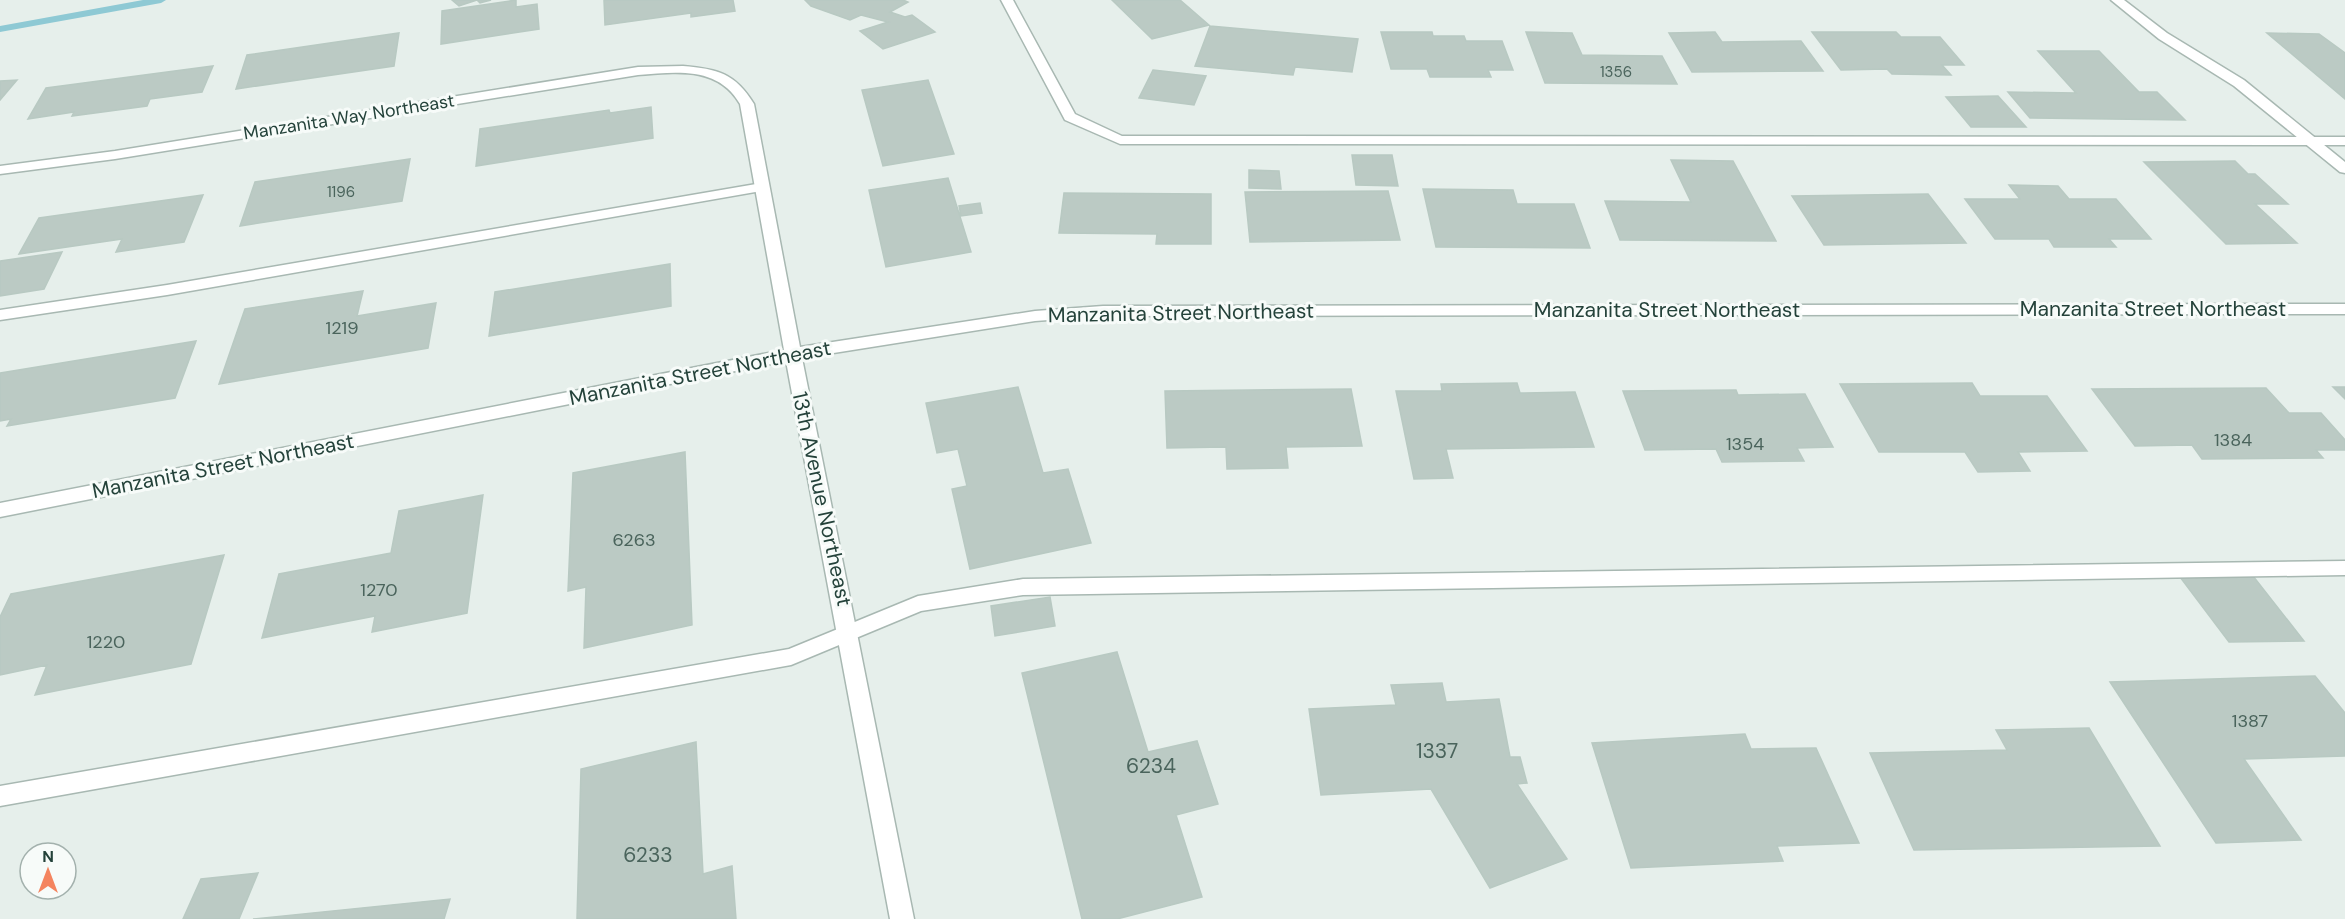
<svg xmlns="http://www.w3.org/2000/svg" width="2345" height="919" viewBox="0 0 2345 919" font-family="'DM Sans',sans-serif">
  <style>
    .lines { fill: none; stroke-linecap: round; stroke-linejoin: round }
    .stream { fill: #8ec9d4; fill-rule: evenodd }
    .building { fill: #bbcac4; stroke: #b8c9c2; stroke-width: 1.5 }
    .service-casing { stroke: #a8b8b2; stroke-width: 3 }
    .minor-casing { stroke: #a8b8b2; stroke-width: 3 }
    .service { fill: #fff; fill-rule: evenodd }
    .minor { fill: #fff; fill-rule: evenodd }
    .labels { text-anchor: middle; stroke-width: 6; stroke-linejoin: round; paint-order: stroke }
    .far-number-label { font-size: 15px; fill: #4a645c }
    .far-street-label { font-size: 18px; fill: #24423a; stroke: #f7fbf9 }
    .number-label { font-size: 18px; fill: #4a645c }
    .street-label { font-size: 21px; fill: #24423a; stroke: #f7fbf9 }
    .near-number-label { font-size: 21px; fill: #4a645c }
  </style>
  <rect width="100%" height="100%" fill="#e6efeb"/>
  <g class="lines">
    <path class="stream" d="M 143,0 L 166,0 L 161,3 L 0,32 L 0,26 Z"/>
  </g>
  <path class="building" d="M 452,0 L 491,0 L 480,3 L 477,0 L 459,6 Z
    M 516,0 L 516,7 L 537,4 L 539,29 L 441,44 L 442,11 Z
    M 604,0 L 733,0 L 735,11 L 691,17 L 691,13 L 605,25 Z
    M 805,0 L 903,0 L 908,2 L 890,12 L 905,17 L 912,15 L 935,32 L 883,49 L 860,31 L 888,22 L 861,15 L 850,20 L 811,6 Z
    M 1112,0 L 1180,0 L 1209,25 L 1152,39 Z
    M 1210,26 L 1358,39 L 1352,72 L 1295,67 L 1293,75 L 1195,66 Z
    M 1381,32 L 1432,32 L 1433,36 L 1464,36 L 1466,41 L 1502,41 L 1513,70 L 1488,70 L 1491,77 L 1430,77 L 1427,69 L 1391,69 Z
    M 1526,32 L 1572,33 L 1582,55 L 1662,56 L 1677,84 L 1545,83 Z
    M 1715,32 L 1722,42 L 1801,41 L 1823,71 L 1692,72 L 1669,33 Z
    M 1812,32 L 1896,32 L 1901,37 L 1940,37 L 1964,65 L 1942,65 L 1951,75 L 1892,74 L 1887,69 L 1841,70 Z
    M 399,33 L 394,66 L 236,89 L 247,55 Z
    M 2267,33 L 2319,34 L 2345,53 L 2345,99 Z
    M 2038,51 L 2099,51 L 2139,92 L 2157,92 L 2185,120 L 2030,118 L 2008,92 L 2076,93 Z
    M 213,66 L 202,92 L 150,99 L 147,106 L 72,116 L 74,112 L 28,119 L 46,88 Z
    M 1153,70 L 1206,76 L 1194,105 L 1139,98 Z
    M 17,80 L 0,100 L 0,81 Z
    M 928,80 L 954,154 L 883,166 L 862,90 Z
    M 1998,96 L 2026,127 L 1971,127 L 1946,97 Z
    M 651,107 L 653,138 L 476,166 L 480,129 L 609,110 L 610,113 Z
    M 1352,155 L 1392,155 L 1398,186 L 1356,185 Z
    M 410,159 L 402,201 L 240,226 L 255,182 Z
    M 1671,160 L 1733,161 L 1776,241 L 1620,240 L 1605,201 L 1691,202 Z
    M 2235,161 L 2248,174 L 2255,174 L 2288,204 L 2255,204 L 2297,243 L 2226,244 L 2144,162 Z
    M 1249,170 L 1279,171 L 1281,189 L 1249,188 Z
    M 948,178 L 971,252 L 886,267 L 869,190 Z
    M 2009,185 L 2058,186 L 2069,199 L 2116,199 L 2151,239 L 2109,239 L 2116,247 L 2054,247 L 2049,239 L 1995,239 L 1965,199 L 2020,199 Z
    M 1423,189 L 1513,190 L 1517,204 L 1574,204 L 1590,248 L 1436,247 Z
    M 1388,191 L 1400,240 L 1250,242 L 1245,192 Z
    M 1064,193 L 1211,194 L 1211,244 L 1156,244 L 1157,234 L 1059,233 Z
    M 1928,194 L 1966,243 L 1824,245 L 1792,196 Z
    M 203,195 L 184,242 L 116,252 L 122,239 L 19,254 L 39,218 Z
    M 980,203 L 982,213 L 961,216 L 959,206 Z
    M 62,252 L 44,289 L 0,296 L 0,261 Z
    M 670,264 L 671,306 L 489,336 L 495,292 Z
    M 363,291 L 357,316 L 436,303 L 428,348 L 219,384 L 245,309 Z
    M 196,341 L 175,398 L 7,426 L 11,419 L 0,421 L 0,373 Z
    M 1517,383 L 1520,393 L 1575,392 L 1594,447 L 1446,449 L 1453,478 L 1414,479 L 1396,391 L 1442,391 L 1441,384 Z
    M 1972,383 L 1980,396 L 2047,396 L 2087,451 L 2018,452 L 2030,471 L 1978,472 L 1965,452 L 1879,452 L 1840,384 Z
    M 1018,387 L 1043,473 L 1068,469 L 1091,543 L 970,569 L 952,489 L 967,486 L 958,449 L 937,453 L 926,403 Z
    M 2333,387 L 2345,387 L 2345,399 Z
    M 2266,388 L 2289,413 L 2321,413 L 2345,440 L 2345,450 L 2316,450 L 2323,458 L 2202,459 L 2192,445 L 2135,446 L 2092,389 Z
    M 1351,389 L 1362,446 L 1286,447 L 1288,468 L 1227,469 L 1226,447 L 1167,448 L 1165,391 Z
    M 1736,390 L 1738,395 L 1805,394 L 1833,447 L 1797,448 L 1804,461 L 1722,462 L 1716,449 L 1645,450 L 1623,391 Z
    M 685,452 L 692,625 L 584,648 L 586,587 L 568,591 L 573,473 Z
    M 483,495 L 467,613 L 372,632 L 375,616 L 262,638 L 279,574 L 391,553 L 399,511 Z
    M 224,555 L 191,664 L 35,695 L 47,665 L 0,675 L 0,617 L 11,594 Z
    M 2253,576 L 2304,641 L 2229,642 L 2180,577 Z
    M 1050,597 L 1055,626 L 995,636 L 991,606 Z
    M 1117,652 L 1148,752 L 1197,741 L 1218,804 L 1176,815 L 1202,897 L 1117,919 L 1082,919 L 1022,673 Z
    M 2315,676 L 2345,713 L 2345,756 L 2244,759 L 2301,840 L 2216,843 L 2110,682 Z
    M 1442,683 L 1446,702 L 1499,699 L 1510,757 L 1520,757 L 1527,783 L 1517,784 L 1567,859 L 1490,888 L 1431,789 L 1321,795 L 1309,709 L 1396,705 L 1391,685 Z
    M 2089,728 L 2160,846 L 1914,850 L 1870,753 L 2007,750 L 1996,730 Z
    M 1745,734 L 1751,749 L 1816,748 L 1859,843 L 1777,846 L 1783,861 L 1631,868 L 1592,743 Z
    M 696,742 L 703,874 L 732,866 L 736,919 L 577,919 L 581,769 Z
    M 258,873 L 239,919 L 183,919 L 201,879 Z
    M 450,899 L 444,919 L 253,919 Z"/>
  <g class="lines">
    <g class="service-casing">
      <path id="service" d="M 1001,0 L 1013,0 L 1075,114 L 1122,136 L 2345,137 L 2345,145 L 1120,144 L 1065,120 Z
        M 762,183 L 767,184 L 767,190 L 167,295 L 0,320 L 0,310 L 167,285 Z
        M 2345,561 L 2345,575 L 1023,595 L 921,611 L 791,665 L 0,806 L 0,786 L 789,649 L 918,596 L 1023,579 Z"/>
    </g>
    <g class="minor-casing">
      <path id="minor" d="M 2111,0 L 2124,0 L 2167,33 L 2244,80 L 2345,162 L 2345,173 L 2340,172 L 2234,86 L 2159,39 Z
        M 683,66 C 718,69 735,73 754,104 L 800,347 L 1035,311 L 1103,306 L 2345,304 L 2345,314 L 1103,316 L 1035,321 L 802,358 L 914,919 L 890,919 L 786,361 L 0,517 L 0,503 L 784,350 L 740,104 C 718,66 677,72 638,75 L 115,159 L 0,174 L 0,166 L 115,151 L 638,67 Z"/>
    </g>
    <use href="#service" class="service"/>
    <use href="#minor" class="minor"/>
  </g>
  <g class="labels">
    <g class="far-number-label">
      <text x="1616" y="77">1356</text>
      <text x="341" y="197">1196</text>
    </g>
    <g class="far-street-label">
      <text transform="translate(349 117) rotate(-9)" y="6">Manzanita Way Northeast</text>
    </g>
    <g class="number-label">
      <text x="342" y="334">1219</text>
      <text x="2233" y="446">1384</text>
      <text x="1745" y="450">1354</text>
      <text x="634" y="546">6263</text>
      <text x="379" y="596">1270</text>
      <text x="106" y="648">1220</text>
      <text x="2250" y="727">1387</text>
    </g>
    <g class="street-label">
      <text x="2153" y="316">Manzanita Street Northeast</text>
      <text x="1667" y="317">Manzanita Street Northeast</text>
      <text transform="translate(1181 313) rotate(-1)" y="7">Manzanita Street Northeast</text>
      <text transform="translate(700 373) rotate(-11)" y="7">Manzanita Street Northeast</text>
      <text transform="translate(223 466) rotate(-11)" y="7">Manzanita Street Northeast</text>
      <text transform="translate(822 499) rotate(78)" y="7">13th Avenue Northeast</text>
    </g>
    <g class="near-number-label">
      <text x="1437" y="758">1337</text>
      <text x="1151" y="773">6234</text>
      <text x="648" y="862">6233</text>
    </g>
  </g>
  <g transform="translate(48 871)"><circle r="28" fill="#f7fbf9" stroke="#a3b1ad" stroke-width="1.5"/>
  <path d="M0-4.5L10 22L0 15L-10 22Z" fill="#f4845f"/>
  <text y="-9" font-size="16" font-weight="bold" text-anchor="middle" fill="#24423a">N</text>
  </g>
</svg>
